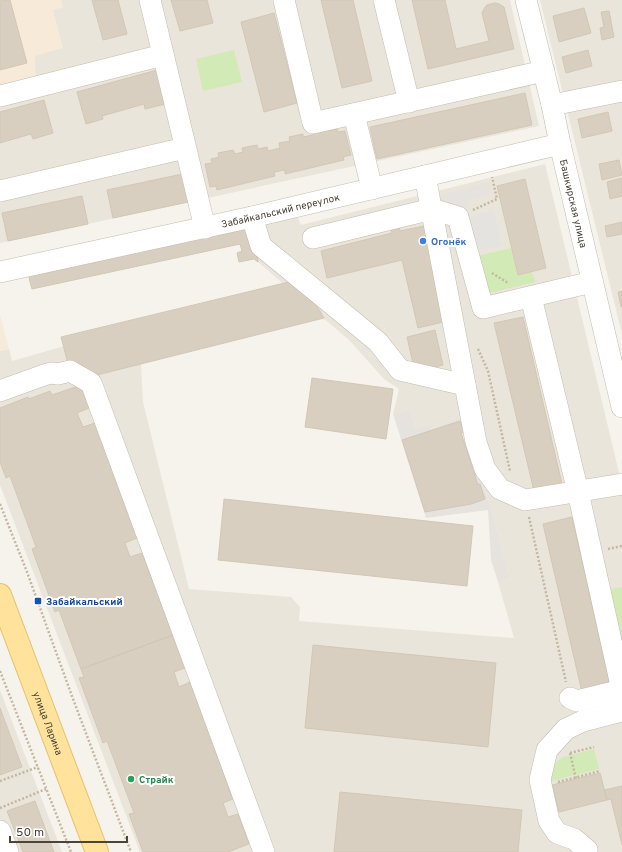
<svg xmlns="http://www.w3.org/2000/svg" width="622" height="852" viewBox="0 0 622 852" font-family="Overpass,sans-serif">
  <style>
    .residential { fill: #eae5da }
    .commercial { fill: #f7ead8 }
    .industrial { fill: #e6e2dd }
    .green { fill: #d2eab5 }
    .parking { fill: #e5e3e0 }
    .building { fill: #d8cfc1; stroke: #d3c7b4 }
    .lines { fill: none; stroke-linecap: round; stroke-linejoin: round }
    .minor-casing { stroke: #c2bbae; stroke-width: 22 }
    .major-casing { stroke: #e6c16a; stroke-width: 24 }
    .path { stroke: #c4b79f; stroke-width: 2.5; stroke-dasharray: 2 2; stroke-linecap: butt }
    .minor { stroke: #fff; stroke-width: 21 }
    .major { stroke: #ffe39c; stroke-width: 22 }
    .shop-dot { fill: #3f7fe0; stroke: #fff; stroke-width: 1.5 }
    .transit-dot { fill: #1a4fb4; stroke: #fff; stroke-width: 1.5 }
    .leisure-dot { fill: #2e9e5b; stroke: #fff; stroke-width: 1.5 }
    .labels { text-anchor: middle; stroke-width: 4; stroke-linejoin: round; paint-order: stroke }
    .street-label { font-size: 10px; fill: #4b4439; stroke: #fff }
    .shop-label { font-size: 10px; font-weight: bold; fill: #366cbe; stroke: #fff; text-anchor: start }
    .transit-label { font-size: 10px; font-weight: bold; fill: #164399; stroke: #fff; text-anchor: start }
    .leisure-label { font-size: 10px; font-weight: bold; fill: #27864d; stroke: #fff; text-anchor: start }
  </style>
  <rect width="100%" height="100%" fill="#f6f3ec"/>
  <path class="residential" d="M 61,0 L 510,0 L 539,126 L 0,243 L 0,93 L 35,56 L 53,9 L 63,7 Z
    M 540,0 L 622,0 L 622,334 Z
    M 545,164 L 622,485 L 622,852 L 140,852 L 0,485 L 0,351 L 9,349 L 12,361 L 79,342 L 140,348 L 143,402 L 189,589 L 291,597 L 300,607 L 299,621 L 514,638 L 498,582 L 510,578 L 488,498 L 463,435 L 458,420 L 430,429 L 429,424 L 415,428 L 409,409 L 393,414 L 399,389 L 384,379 L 350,341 L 258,262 L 252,224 L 297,215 L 301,225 Z
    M 0,690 L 62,852 L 0,852 Z"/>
  <path class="commercial" d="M 0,0 L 61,0 L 63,7 L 53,10 L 63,48 L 35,56 L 36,84 L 0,93 Z
    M 0,315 L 9,349 L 0,351 Z"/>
  <path class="industrial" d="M 489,182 L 492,194 L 467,201 L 468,208 L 457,211 L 455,204 L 443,207 L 440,195 Z
    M 409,409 L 415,428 L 429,424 L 431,429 L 458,419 L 463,435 L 488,498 L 510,578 L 498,582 L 491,560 L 488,510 L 426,518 L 393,414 Z"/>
  <path class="green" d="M 234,50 L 242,82 L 203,91 L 196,59 Z
    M 511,248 L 518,275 L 532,272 L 535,282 L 485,294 L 477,256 Z
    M 622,587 L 622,641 L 620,642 L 610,589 Z
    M 594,749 L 599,769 L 551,781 L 552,769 L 558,761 L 563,757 Z"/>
  <path class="parking" d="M 494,211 L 501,246 L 477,251 L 469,217 Z"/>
  <path class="building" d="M 4,0 L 10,0 L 27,63 L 0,70 L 0,1 Z
    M 92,0 L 118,0 L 127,34 L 103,40 Z
    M 171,0 L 207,0 L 213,23 L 180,31 Z
    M 321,0 L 353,0 L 372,81 L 342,88 Z
    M 412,0 L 445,0 L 456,49 L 489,41 L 482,13 L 485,7 L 487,5 L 495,3 L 499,4 L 504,7 L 514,49 L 428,69 Z
    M 584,8 L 591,33 L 559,42 L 553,16 Z
    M 609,11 L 614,37 L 602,40 L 600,28 L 604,27 L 601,12 Z
    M 274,13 L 297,103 L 264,112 L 241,22 Z
    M 588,50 L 592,66 L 566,73 L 562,57 Z
    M 157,70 L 166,104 L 145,109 L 144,104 L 102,116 L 103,119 L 86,124 L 77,92 Z
    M 525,93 L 532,125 L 377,159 L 370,127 Z
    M 44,100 L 53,133 L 33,139 L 31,134 L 0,143 L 0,112 Z
    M 608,112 L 612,131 L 582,138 L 578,119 Z
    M 328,128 L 329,131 L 337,129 L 338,132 L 345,131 L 351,155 L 343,157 L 344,160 L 285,174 L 285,170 L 274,172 L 275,176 L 217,190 L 216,186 L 210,187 L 205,164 L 212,163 L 211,159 L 219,157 L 218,153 L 233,150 L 235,154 L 243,152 L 242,148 L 257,145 L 258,149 L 267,147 L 268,151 L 280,148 L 279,143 L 290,141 L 289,137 L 303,134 L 303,137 L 313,135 L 312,131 Z
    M 619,160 L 622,175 L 602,180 L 599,164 Z
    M 187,173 L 193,201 L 113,218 L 107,190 Z
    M 622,178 L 622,196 L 610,199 L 607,182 Z
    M 525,179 L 546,268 L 518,275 L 497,186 Z
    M 82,196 L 88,224 L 8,241 L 2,213 Z
    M 622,222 L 622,234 L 607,237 L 605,226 Z
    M 252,224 L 258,262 L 254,259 L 239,262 L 237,253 L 242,251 L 240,244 L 32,289 L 30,282 L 28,272 Z
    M 399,225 L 400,231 L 424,226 L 447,321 L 418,328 L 402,260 L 327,278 L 321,251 L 392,233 L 391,227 Z
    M 301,279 L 324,318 L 93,376 L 85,367 L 70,371 L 61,337 Z
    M 622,291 L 622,307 L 621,307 L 618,292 Z
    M 523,317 L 562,484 L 534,491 L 494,323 Z
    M 435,330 L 443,365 L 415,372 L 407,337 Z
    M 312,378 L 393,389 L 386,439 L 305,427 Z
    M 81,385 L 89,408 L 77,413 L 83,427 L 95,423 L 137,538 L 125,543 L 130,557 L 142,553 L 173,635 L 81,669 L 59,610 L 55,612 L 32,549 L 36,547 L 10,476 L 6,478 L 0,462 L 0,408 L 28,397 L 29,399 L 50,391 L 52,395 Z
    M 460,421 L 464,432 L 461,433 L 478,485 L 480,484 L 485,499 L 471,504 L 425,512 L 402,440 Z
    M 224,499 L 473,526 L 467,586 L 218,560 Z
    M 572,517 L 610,685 L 582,692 L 543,524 Z
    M 173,635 L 185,668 L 174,672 L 179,687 L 190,682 L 233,799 L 223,803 L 228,817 L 238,814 L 249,844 L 228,852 L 143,852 L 129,814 L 134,813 L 107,741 L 103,743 L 79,678 L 84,677 L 81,669 Z
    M 313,645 L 496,663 L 488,747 L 305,728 Z
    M 0,708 L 22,767 L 0,775 Z
    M 600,773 L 607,800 L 559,812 L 552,785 Z
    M 622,786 L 622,845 L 611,799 L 607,800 L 604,790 Z
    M 340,792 L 522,810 L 518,852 L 334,852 Z
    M 35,801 L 54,852 L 23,852 L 7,811 Z"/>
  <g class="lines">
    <g class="minor-casing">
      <g id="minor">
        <path d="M 150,0 L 205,228"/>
        <path d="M 284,0 L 313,123 L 544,71"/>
        <path d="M 384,0 L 409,102"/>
        <path id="s1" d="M 526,0 L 552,105 L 560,144 L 622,407"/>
        <path d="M 0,96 L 163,55"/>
        <path d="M 552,105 L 622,91"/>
        <path d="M 354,114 L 372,189"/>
        <path d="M 425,176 L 476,442 L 485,469 L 500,489 L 525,500 L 622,484"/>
        <path d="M 0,191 L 185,148"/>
        <path d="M 252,217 L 261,246 L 378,342 L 400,370 L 465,385"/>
        <path d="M 313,238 L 432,209 L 458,217 L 483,308 L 592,282"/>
        <path id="s2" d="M 0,272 L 252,217 L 560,144"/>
        <path d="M 531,297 L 578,492 L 622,690"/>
        <path d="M 0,391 L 44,375 L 51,373 L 58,374 L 70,371 L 91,383 L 93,388 L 264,852"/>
        <path d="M 570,698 L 577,701 L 622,690"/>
        <path d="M 0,831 L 8,852"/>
        <path d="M 587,852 L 587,850 L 574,839 L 557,833 L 549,821 L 540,780 L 547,750 L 566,729 L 583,721 L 622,711"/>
      </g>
    </g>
    <g class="major-casing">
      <g id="major">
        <path id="s3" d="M 0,595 L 97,852"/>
      </g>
    </g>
    <path class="path" d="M 473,210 L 497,199 L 492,177
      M 492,273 L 508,283
      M 478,349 L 488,371 L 510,471
      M 0,504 L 27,572 L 73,699 L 131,852
      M 529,517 L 566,682
      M 608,549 L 622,546
      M 0,671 L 71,852
      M 570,753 L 594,747
      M 570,753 L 576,779
      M 0,781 L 38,767
      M 558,782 L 600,771
      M 0,808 L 46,789"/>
    <use href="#minor" class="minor"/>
    <use href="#major" class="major"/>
  </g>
  <circle class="shop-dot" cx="423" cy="241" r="4"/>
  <rect class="transit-dot" x="34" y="597" width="8" height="8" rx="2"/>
  <circle class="leisure-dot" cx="131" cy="779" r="4"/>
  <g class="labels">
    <g class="street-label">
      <text dy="4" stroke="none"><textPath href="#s1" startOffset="209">Башкирская улица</textPath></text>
      <text dy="4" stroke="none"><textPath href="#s2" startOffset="287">Забайкальский переулок</textPath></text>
      <text dy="4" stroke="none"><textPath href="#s3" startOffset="137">улица Ларина</textPath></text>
    </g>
    <g class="shop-label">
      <text x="431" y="245">Огонёк</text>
    </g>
    <g class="transit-label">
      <text x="46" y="605">Забайкальский</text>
    </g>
    <g class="leisure-label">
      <text x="139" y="783">Страйк</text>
    </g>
  </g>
  <path d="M10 836v6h117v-6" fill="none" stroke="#4b4439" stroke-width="2"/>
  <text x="16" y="836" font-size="12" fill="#4b4439" stroke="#ffffff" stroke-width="3" paint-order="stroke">50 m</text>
</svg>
